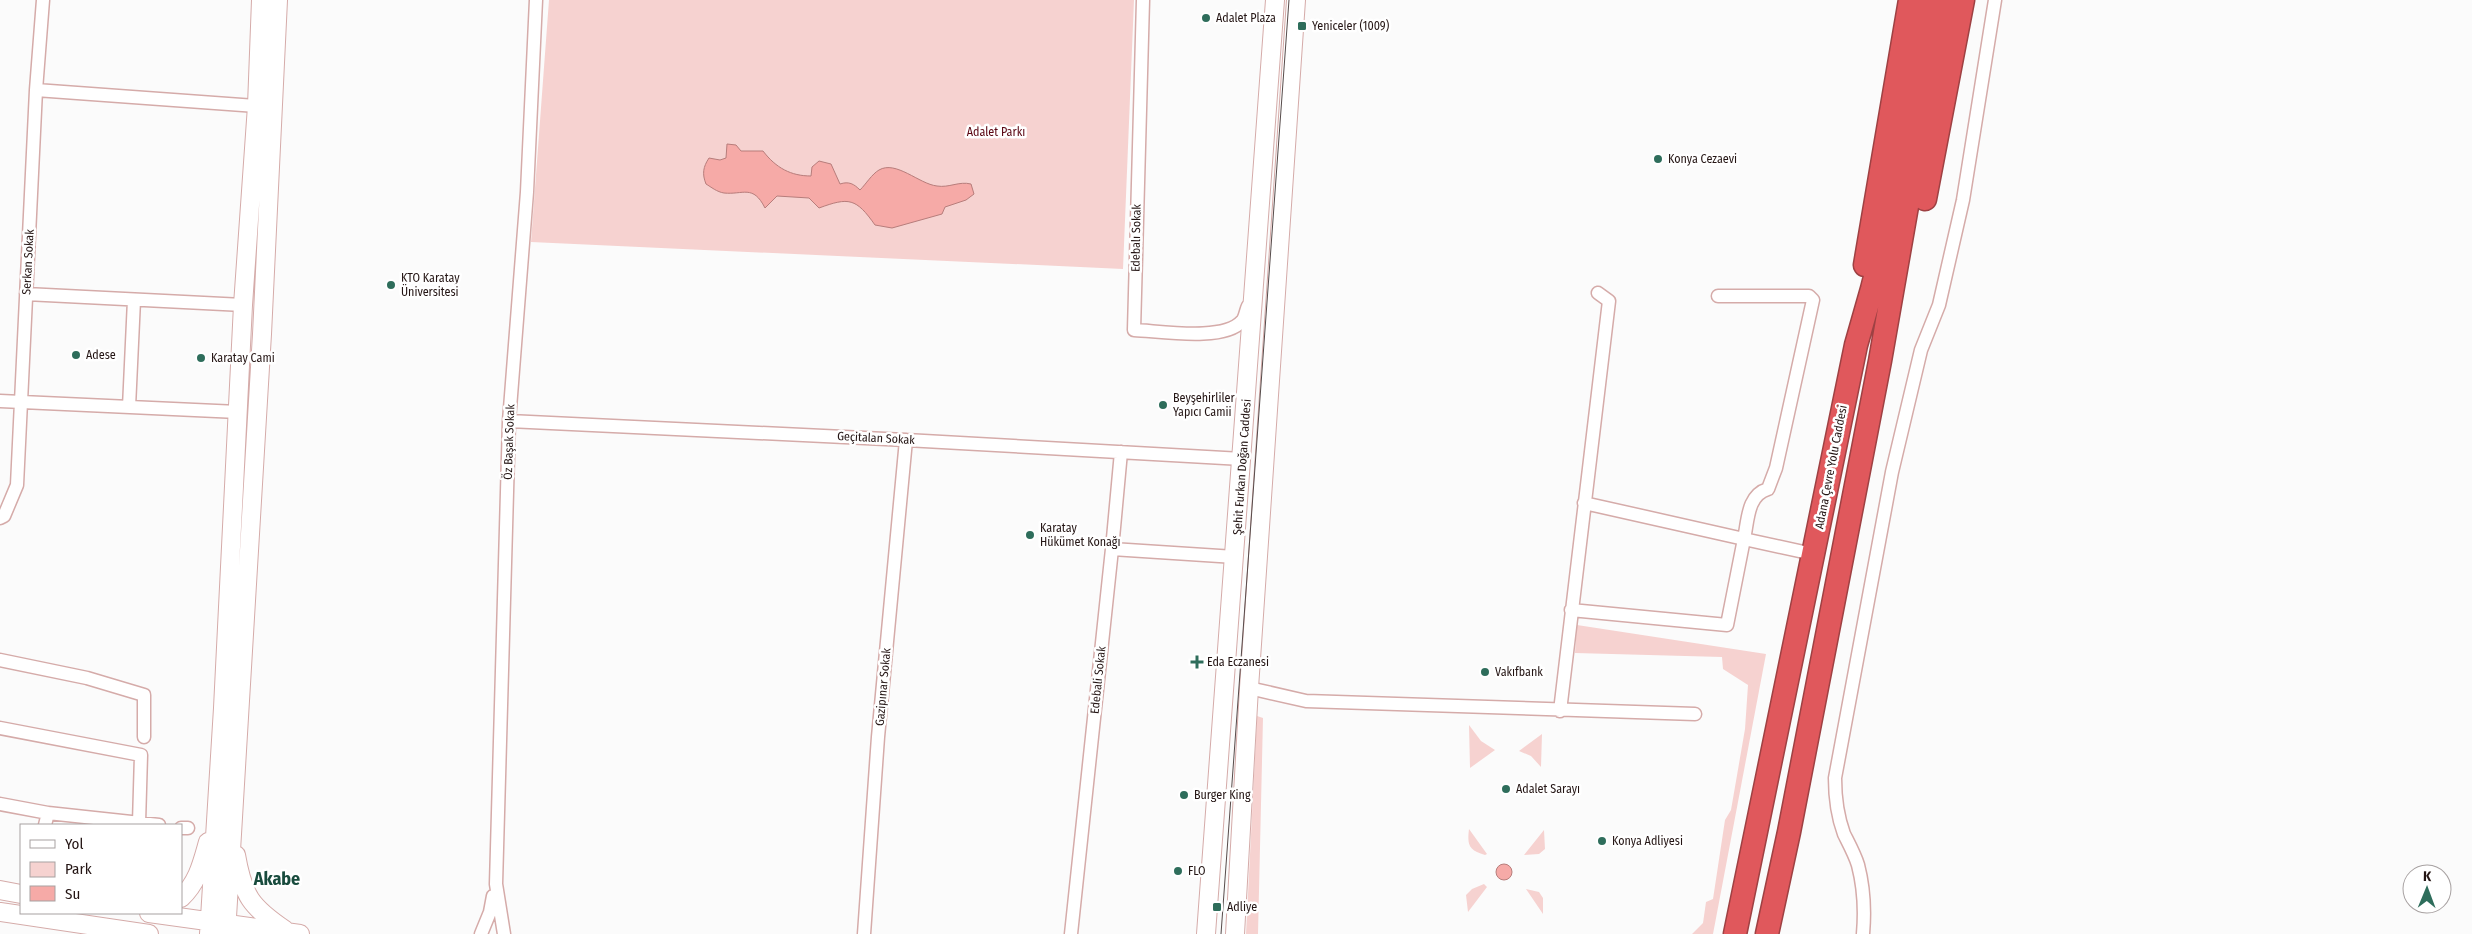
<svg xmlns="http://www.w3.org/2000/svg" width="2472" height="934" viewBox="0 0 2472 934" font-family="'Fira Sans Condensed',sans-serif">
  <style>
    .green { fill: #f6d2d0 }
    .water { fill: #f6aaa7; stroke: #b77d7b }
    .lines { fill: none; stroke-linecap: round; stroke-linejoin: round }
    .street-casing { stroke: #d5aba9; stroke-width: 15 }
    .secondary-casing { stroke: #d5aba9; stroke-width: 20 }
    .highway-casing { stroke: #9e4143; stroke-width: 25 }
    .street { stroke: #fff; stroke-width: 12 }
    .secondary { stroke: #fff; stroke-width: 18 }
    .highway { stroke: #e0585c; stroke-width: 22 }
    .tram { stroke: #564b4a; stroke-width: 1 }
    .poi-dot { fill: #2e6d5b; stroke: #fff; stroke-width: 2 }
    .labels { text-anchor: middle; stroke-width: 5; stroke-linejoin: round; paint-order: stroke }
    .poi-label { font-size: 12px; fill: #241514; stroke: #fff; text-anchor: start }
    .park-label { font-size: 12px; fill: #5a0612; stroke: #fff }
    .street-label { font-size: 12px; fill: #241514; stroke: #fff }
    .district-label { font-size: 18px; font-weight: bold; fill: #184b3d; stroke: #fff }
  </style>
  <rect width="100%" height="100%" fill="#fbfbfb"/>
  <path class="green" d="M 549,0 L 1134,0 L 1123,269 L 531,242 Z
    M 1577,625 L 1766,654 L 1713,934 L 1692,934 L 1703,923 L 1706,902 L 1713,899 L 1725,820 L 1731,810 L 1745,729 L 1748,685 L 1723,669 L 1722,657 L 1575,653 Z
    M 1257,716 L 1263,718 L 1258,934 L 1246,934 Z
    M 1469,725 L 1481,741 L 1495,750 L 1470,768 Z
    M 1542,734 L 1541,767 L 1531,756 L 1519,751 Z
    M 1469,829 L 1487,854 L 1485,855 C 1469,850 1467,846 1469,829 Z
    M 1544,830 L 1545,849 L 1539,854 L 1524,855 Z
    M 1484,884 L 1487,887 L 1468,912 L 1466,895 L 1472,889 Z
    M 1526,889 L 1539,892 L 1543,898 L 1543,914 Z"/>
  <path class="water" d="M 727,144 L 736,145 L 741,151 L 763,151 C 776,168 791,176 811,176 L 812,167 L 819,161 L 831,164 L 840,184 C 849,181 854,184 860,190 C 866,184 872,174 879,170 C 896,160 919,184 937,186 C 949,188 959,181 971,184 L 974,194 L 966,200 L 945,207 L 942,214 L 892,228 L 875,225 C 856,198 849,197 819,208 L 809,198 L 777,196 L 765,208 C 753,184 743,195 724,193 C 717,192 711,187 706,184 C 702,174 703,167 709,158 L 720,160 L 726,158 Z
    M1496 872a8 8 0 1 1 16 0a8 8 0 1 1-16 0Z"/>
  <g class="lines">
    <g class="street-casing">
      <path id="street" d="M 1143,0 L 1134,330 C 1160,331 1224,342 1242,321 C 1245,318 1246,310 1248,306
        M 36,90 L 257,106
        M 26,294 L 243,305
        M 1718,296 L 1809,296 L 1813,300 L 1776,468 L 1768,489 C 1747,495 1748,521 1744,539 L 1813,554
        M 0,401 L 238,412
        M 129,407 L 134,300
        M 509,421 L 906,440 L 1242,459
        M 0,518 L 4,516 L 17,485 L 36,90 L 43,0
        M 1112,549 L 1121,452
        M 1571,610 L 1727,625 L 1744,539 L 1584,503
        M 0,660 L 87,678 L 144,695 L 144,737
        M 1249,688 L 1306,701 L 1695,714
        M 1560,711 L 1609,301 L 1598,293
        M 0,728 L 141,755 L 139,823
        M 0,804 L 48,813
        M 45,825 L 48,813 L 159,825
        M 181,828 L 188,828
        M 481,934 L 490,912 L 493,896
        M 504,934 L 496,884 L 509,421 L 527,192 L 536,0
        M 864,934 L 878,737 L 906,440
        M 1071,934 L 1112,549 L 1235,557
        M 1863,934 C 1865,911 1864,888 1858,865 C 1855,855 1849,844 1844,834 C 1837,815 1835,798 1835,778 L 1892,472 L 1921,350 L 1939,305 L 1963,200 L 1995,0"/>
    </g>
    <g class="secondary-casing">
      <path id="secondary" d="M 236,855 C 243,896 251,907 285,930
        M 0,890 L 21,894
        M 181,898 C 198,882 202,863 208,842
        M 0,912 L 149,934
        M 149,913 L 300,934
        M 209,934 L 223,708 L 243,305 L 257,106 L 261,0
        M 226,934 L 262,334 L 278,0
        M 1206,934 L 1275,0
        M 1235,934 L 1249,688 L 1296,0"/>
    </g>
    <g class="highway-casing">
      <path id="highway" d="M 1925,199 L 1963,0
        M 1865,265 L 1910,0
        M 1735,934 L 1856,345 L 1872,289 L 1888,225 L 1927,0
        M 1767,934 L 1789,832 L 1880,361 L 1943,0"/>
    </g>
    <use href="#street" class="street"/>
    <use href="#secondary" class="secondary"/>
    <use href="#highway" class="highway"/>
    <path class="tram" d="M 1221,934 L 1289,0"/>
  </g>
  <g class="poi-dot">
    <circle cx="1206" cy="18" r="5"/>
    <rect x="1297" y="21" width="10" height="10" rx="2.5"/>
    <circle cx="1658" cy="159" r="5"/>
    <circle cx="391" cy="285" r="5"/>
    <circle cx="76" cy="355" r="5"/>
    <circle cx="201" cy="358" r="5"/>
    <circle cx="1163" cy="405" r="5"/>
    <circle cx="1030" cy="535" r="5"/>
    <path d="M1194.5 654.5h5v5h5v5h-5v5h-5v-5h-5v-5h5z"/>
    <circle cx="1485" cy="672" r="5"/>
    <circle cx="1506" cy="789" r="5"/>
    <circle cx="1184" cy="795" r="5"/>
    <circle cx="1602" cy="841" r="5"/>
    <circle cx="1178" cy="871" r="5"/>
    <rect x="1212" y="902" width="10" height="10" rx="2.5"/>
  </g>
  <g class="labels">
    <g class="poi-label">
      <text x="1216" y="22">Adalet Plaza</text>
      <text x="1312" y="30">Yeniceler (1009)</text>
      <text x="1668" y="163">Konya Cezaevi</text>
      <text x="401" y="282">KTO Karatay<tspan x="401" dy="14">Üniversitesi</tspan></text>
      <text x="86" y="359">Adese</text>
      <text x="211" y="362">Karatay Cami</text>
      <text x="1173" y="402">Beyşehirliler<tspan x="1173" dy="14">Yapıcı Camii</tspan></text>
      <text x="1040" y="532">Karatay<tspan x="1040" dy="14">Hükümet Konağı</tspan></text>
      <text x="1207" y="666">Eda Eczanesi</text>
      <text x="1495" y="676">Vakıfbank</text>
      <text x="1516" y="793">Adalet Sarayı</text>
      <text x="1194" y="799">Burger King</text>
      <text x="1612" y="845">Konya Adliyesi</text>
      <text x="1188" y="875">FLO</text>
      <text x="1227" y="911">Adliye</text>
    </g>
    <g class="park-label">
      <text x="996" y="136">Adalet Parkı</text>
    </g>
    <g class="street-label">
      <text transform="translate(1136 238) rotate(-89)" y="4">Edebalı Sokak</text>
      <text transform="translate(28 262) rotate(-87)" y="4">Serkan Sokak</text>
      <text transform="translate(876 438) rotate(3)" y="4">Geçitalan Sokak</text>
      <text transform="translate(509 442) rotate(-88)" y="4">Öz Başak Sokak</text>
      <text transform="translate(1242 467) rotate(-86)" y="4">Şehit Furkan Doğan Caddesi</text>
      <text transform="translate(1831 467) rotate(-79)" y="4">Adana Çevre Yolu Caddesi</text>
      <text transform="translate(1098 680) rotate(-84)" y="4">Edebali Sokak</text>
      <text transform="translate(883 687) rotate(-85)" y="4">Gazipınar Sokak</text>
    </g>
    <g class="district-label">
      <text x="277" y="885">Akabe</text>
    </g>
  </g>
  <rect x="20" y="824" width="162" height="90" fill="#ffffff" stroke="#a7a1a1"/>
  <rect x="30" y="840" width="25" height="8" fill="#ffffff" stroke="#a7a1a1"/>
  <text x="65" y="849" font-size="15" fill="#241514">Yol</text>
  <rect x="30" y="862" width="25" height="15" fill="#f6d2d0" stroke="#a7a1a1"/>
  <text x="65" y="874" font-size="15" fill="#241514">Park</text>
  <rect x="30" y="886" width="25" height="15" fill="#f6aaa7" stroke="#a7a1a1"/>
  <text x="65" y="899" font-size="15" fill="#241514">Su</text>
  <g transform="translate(2427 889) rotate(1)"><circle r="24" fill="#ffffff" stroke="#a7a1a1"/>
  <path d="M0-4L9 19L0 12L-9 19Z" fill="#2e6d5b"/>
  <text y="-8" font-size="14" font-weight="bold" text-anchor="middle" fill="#241514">K</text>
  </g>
</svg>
